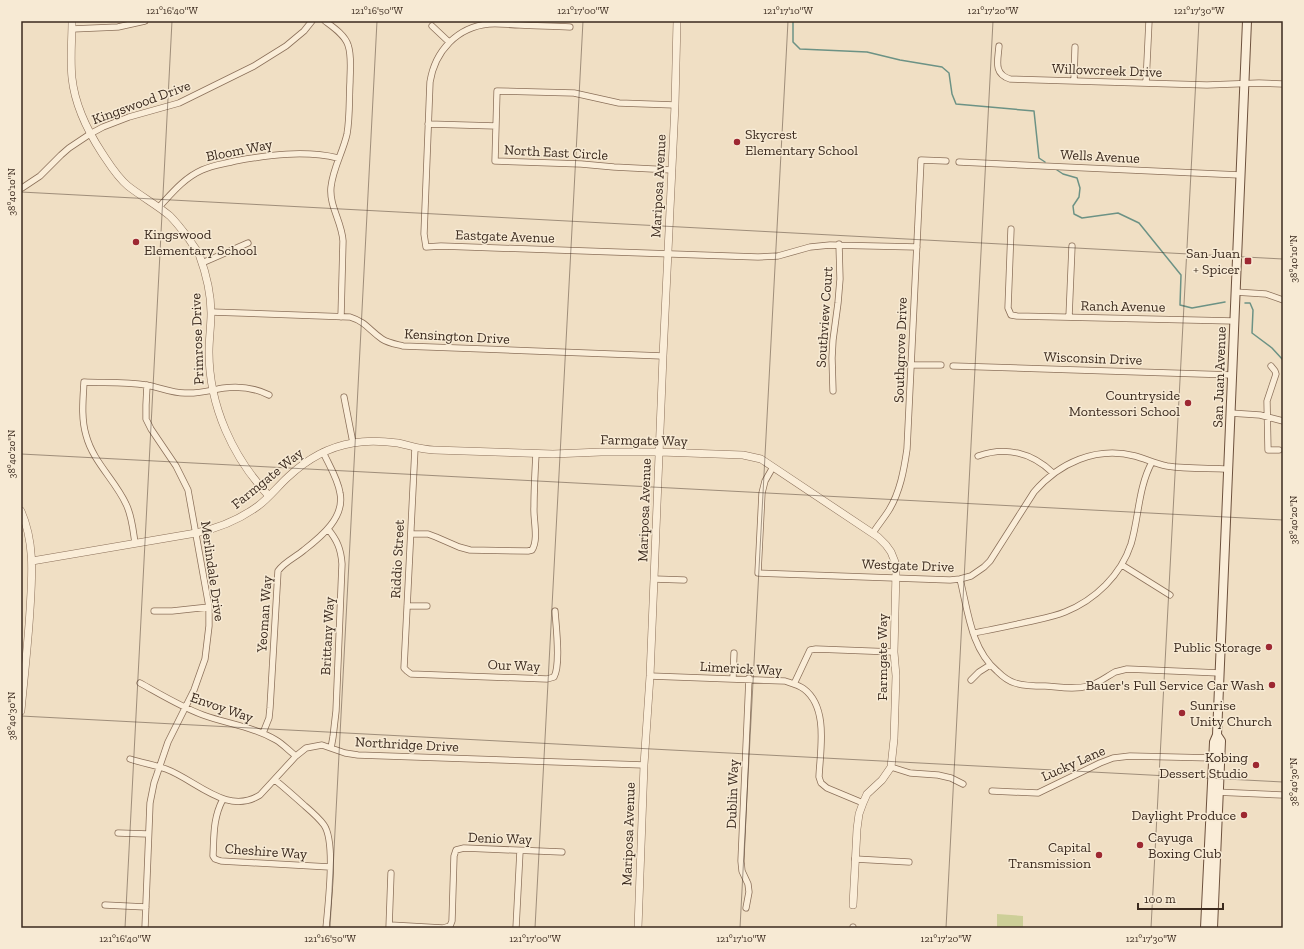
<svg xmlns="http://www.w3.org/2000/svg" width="1304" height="949" viewBox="0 0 1304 949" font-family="'Zilla Slab',serif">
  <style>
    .green { fill: #cdcf98 }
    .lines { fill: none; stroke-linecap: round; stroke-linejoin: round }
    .stream { stroke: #6c9285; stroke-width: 1.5 }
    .minor-casing { stroke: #8b705a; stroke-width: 7 }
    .tertiary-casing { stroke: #8b705a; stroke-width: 8 }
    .secondary-casing { stroke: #6d513d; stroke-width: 10 }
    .minor { stroke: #faedd8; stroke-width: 5.5 }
    .tertiary { stroke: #faedd8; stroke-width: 7 }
    .secondary { stroke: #faedd8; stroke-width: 8 }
    .ticks { fill: none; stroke: #3b2a1e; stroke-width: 1; stroke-opacity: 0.45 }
    .poi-dot { fill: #9d2832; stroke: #f7ead4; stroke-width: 1.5 }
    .labels { text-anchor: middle; stroke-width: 3; stroke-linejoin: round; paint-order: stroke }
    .street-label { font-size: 14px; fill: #3b2a1e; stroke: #f7ead4 }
    .poi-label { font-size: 14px; fill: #3b2a1e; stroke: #f7ead4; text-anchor: end }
    .neatline { fill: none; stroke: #3b2a1e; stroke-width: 1.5 }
    .ticks-label { font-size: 10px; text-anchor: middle; fill: #3b2a1e }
  </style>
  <rect width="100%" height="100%" fill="#f0dfc4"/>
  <path class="green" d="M 997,914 L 1023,916 L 1023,928 L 997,928 Z"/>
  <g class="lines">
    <path class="stream" d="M 793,21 L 793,42 L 800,49 L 867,52 L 900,60 L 942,67 L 949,73 L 952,94 L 956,104 L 1034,111 L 1039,158 L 1045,162
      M 1057,170 L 1063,174 L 1077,178 L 1080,188 L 1079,197 L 1073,206 L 1074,214 L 1082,218 L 1118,213 L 1139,223 L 1181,275 L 1180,305 L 1192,308 L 1225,302
      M 1245,303 L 1250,303 L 1253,310 L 1252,333 L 1272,348 L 1283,360"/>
    <g class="minor-casing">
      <path id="minor" d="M 325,21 C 333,27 345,35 348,45 C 352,56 350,70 350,82 C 349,99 350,117 347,134 C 343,152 333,168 331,187 C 329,206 342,222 343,241 L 341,317
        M 432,26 L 449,42
        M 570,27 C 554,26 537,26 520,25 C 510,25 500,23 489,24 C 457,27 435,51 430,82 L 424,234 L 426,247 L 441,246 L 758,257 L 778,256 L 810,247 L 830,245 L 917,247
        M 72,29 L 118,27 L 145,21
        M 999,46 C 998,60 993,74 1010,79 L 1207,85 L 1259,83 L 1283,84
        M 1074,80 L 1075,47
        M 1146,83 L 1149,21
        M 428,124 L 496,126
        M 959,162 L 1240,175
        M 672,170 L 614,167 L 581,164 L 495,161 L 497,91 L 574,93 L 619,103 L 675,105
        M 22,188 L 40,176 L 61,155 L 69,148 L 90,134 L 103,127 L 129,117 L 179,103 L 254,66 L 286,46 L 304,31 L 312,21
        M 159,207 C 172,193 184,178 202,170 C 213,165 224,164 235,161 C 269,155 304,150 338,158
        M 1011,229 L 1008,308 L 1011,315 L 1017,316 L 1234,321
        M 202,263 L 248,243
        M 1235,292 L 1266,294 L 1283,300
        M 211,312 L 350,317 C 366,322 369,330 382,339 C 388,343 395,344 403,346 L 663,356
        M 1069,317 L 1072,246
        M 912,365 L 941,365
        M 953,366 L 1232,375
        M 1271,366 L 1275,371 L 1276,374 L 1267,401 L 1268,450 L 1279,450
        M 833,391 L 832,358 L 833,340 L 838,303 L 840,279 L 839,244
        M 344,397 L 353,443
        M 1230,413 L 1260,415 L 1283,421
        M 415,448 L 404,668 L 407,671 L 411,674 L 547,679 L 554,677 C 561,665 556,626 555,611
        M 978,456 C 1006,446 1032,453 1053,473
        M 773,467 L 765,481 L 762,493 L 758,573 L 950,580 L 960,579 L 971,576 L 984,567 L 990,561 L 1034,492 C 1059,463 1096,446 1135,456 C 1146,459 1156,464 1167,466 C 1187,469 1208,468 1228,469
        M 328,529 C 337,540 341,549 342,564 L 336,711 L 333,737 L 331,748
        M 873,533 C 878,525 884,518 889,510 C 900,492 904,470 907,449 L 921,160 L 946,161
        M 411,534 L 428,534 L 436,537 L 459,547 L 470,550 L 528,551 L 532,550 C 539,539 533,519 534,507 C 534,489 535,472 536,454
        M 135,543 C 133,530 132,516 126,504 C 115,480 93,462 86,435 C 81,418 83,400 84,382 C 104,383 125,382 146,385 C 159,387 171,393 185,393 C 199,394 211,390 224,388 C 240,386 255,388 269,395
        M 1122,565 L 1170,595
        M 654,579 L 684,580
        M 960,579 C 968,611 971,649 997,671 C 1002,676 1008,681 1015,683 C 1025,686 1035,686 1045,686 C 1059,687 1075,690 1088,686 C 1098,684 1106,677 1115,672 C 1119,671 1123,670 1127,669 L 1220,673
        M 407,606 L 427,606
        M 154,611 L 172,611 L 209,607
        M 973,633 C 991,630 1009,626 1027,622 C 1040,619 1053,617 1065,612 C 1095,600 1121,575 1131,544 C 1139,517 1138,488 1152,462
        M 650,676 L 785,681 C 791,683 799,685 804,689 C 829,708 820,751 819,777 L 821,783 L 827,788 L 863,803
        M 733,678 L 734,653
        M 971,680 L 979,672 L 990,665
        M 140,683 C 160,694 181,707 203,715 C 228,724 254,727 276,740 C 283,744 289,751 296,756
        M 794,684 L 810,650 L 816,649 L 894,652
        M 263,733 L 269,718 L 270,708 L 278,571 C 284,562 296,557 304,550 C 322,536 345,517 340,493 C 338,479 329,465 323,452
        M 130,759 C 142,763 155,765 166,769 C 196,780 227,816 260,795 L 296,756 L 306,748 L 322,745 L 345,753 L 358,755 L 644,765
        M 891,767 L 910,773 L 938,775 L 951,778 L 963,784
        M 275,780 C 285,788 295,797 305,806 C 312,812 319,818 324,825 C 336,842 328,905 326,928
        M 992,791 L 1038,793 L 1100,763 L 1113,758 L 1130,756 L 1213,758
        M 1215,792 L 1283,795
        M 223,799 C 213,818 214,835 213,856 L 215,859 L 221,861 L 330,867
        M 118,833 L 148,834
        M 855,859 L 909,862
        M 105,905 L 146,907
        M 746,908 L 749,892 L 748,884 L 742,871 L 741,861 L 749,678
        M 390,925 L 443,928 L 450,926 L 452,921 L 454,856 L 456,850 L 464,848 L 562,852
        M 145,928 L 150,803 L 154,783 L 168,742 L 194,690 L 205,659 L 209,626 L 209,607 L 188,490 L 176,466 L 151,429 L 146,419 L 146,405 L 147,385
        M 389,928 L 391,873
        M 516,928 L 520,851
        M 853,928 L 853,927"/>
    </g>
    <g class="tertiary-casing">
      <path id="tertiary" d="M 72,21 C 72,40 70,59 72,78 C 75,106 87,130 102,153 C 110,165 117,177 128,186 C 142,197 157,205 170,216 C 177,223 183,231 189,239 C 192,244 196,249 199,254 C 206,273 211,293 211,313 C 211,326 209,339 209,352 C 209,406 233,458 269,496
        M 21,511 C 35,543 32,576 30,610 C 28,644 24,678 21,711
        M 32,561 L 196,533 C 219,528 239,520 258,506 C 269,498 278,486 288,477 C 306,460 328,447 353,443 C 368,440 383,441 398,443 C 411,446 422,450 434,450 L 553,454 L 601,452 L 660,452 L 743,455 L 761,459 L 878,537 L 886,545 L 891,552 L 895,562 L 896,572 L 894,652 L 896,676 L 894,739 L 891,767 L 882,780 L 867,794 L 863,803 L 859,814 L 857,829 L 853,905
        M 638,928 L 644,765 L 650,676 L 654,579 L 663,356 L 675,105 L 677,21"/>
    </g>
    <g class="secondary-casing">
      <path id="secondary" d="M 1205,928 L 1214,742 L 1217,735 L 1247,21
        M 1213,928 L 1221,741 L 1217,735"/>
    </g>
    <use href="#minor" class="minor"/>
    <use href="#tertiary" class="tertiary"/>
    <use href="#secondary" class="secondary"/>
  </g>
  <path class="ticks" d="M 21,192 L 1283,259M 21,454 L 1283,520M 21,716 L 1283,782M 125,928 L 172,21M 330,928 L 377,21M 535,928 L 583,21M 740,928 L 788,21M 946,928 L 993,21M 1151,928 L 1199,21"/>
  <g class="poi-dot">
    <circle cx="737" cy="142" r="4"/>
    <circle cx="136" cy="242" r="4"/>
    <rect x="1244" y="257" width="8" height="8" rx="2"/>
    <circle cx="1188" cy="403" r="4"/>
    <circle cx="1269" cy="647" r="4"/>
    <circle cx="1272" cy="685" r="4"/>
    <circle cx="1182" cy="713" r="4"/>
    <circle cx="1256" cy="765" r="4"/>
    <circle cx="1244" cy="815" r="4"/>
    <circle cx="1140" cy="845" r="4"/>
    <circle cx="1099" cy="855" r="4"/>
  </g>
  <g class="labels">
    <g class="street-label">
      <text transform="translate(1107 70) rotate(2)" y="5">Willowcreek Drive</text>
      <text transform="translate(141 102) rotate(-20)" y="5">Kingswood Drive</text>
      <text transform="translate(239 150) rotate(-11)" y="5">Bloom Way</text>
      <text transform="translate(556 152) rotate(3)" y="5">North East Circle</text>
      <text transform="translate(1100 156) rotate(3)" y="5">Wells Avenue</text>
      <text transform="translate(658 186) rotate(-87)" y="5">Mariposa Avenue</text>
      <text transform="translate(505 236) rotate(2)" y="5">Eastgate Avenue</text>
      <text transform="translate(1123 306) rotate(1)" y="5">Ranch Avenue</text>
      <text transform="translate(824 317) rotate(-86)" y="5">Southview Court</text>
      <text transform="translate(457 336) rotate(3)" y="5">Kensington Drive</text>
      <text transform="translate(197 339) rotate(-92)" y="5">Primrose Drive</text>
      <text transform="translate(900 350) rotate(-88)" y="5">Southgrove Drive</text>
      <text transform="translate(1093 358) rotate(2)" y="5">Wisconsin Drive</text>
      <text transform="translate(1219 377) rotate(-88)" y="5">San Juan Avenue</text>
      <text transform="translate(644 440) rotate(1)" y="5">Farmgate Way</text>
      <text transform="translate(267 478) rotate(-39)" y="5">Farmgate Way</text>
      <text transform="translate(644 510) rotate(-88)" y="5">Mariposa Avenue</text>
      <text transform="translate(397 559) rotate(-87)" y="5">Riddio Street</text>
      <text transform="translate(908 565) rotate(2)" y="5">Westgate Drive</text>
      <text transform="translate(213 571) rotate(82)" y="5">Merlindale Drive</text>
      <text transform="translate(264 614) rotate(-86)" y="5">Yeoman Way</text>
      <text transform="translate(327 636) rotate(-87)" y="5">Brittany Way</text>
      <text transform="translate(882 657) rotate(-90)" y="5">Farmgate Way</text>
      <text transform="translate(514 665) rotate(2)" y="5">Our Way</text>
      <text transform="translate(741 668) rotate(3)" y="5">Limerick Way</text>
      <text transform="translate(222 707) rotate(19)" y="5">Envoy Way</text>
      <text transform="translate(407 744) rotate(3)" y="5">Northridge Drive</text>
      <text transform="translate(1073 763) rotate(-24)" y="5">Lucky Lane</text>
      <text transform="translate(732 794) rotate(-88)" y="5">Dublin Way</text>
      <text transform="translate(628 834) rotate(-88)" y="5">Mariposa Avenue</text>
      <text transform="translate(500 838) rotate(2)" y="5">Denio Way</text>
      <text transform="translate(266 851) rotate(4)" y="5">Cheshire Way</text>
    </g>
    <g class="poi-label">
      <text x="745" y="139" text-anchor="start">Skycrest<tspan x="745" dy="16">Elementary School</tspan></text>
      <text x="144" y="239" text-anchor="start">Kingswood<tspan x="144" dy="16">Elementary School</tspan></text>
      <text x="1240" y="258">San Juan<tspan x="1240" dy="16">+ Spicer</tspan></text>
      <text x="1180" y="400">Countryside<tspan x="1180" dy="16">Montessori School</tspan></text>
      <text x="1261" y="652">Public Storage</text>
      <text x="1264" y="690">Bauer's Full Service Car Wash</text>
      <text x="1190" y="710" text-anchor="start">Sunrise<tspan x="1190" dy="16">Unity Church</tspan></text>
      <text x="1248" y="762">Kobing<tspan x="1248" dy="16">Dessert Studio</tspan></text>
      <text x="1236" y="820">Daylight Produce</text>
      <text x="1148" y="842" text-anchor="start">Cayuga<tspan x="1148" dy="16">Boxing Club</tspan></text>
      <text x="1091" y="852">Capital<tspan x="1091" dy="16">Transmission</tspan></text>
    </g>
  </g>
  <rect width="1304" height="949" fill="none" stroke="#f7ead4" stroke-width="44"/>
  <path d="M1138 903v6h85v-6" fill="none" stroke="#3b2a1e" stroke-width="2"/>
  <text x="1144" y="903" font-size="12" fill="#3b2a1e" stroke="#f7ead4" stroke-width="3" paint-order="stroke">100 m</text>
  <rect x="22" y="22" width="1260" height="905" class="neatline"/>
  <g class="ticks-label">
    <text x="172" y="14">121°16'40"W</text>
    <text x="377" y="14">121°16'50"W</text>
    <text x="583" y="14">121°17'00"W</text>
    <text x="788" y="14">121°17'10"W</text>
    <text x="993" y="14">121°17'20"W</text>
    <text x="1199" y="14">121°17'30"W</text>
    <text transform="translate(11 192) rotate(-90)" y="4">38°40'10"N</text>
    <text transform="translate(1293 259) rotate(-90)" y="4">38°40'10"N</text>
    <text transform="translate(11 454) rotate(-90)" y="4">38°40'20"N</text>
    <text transform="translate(1293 520) rotate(-90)" y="4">38°40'20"N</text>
    <text transform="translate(11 716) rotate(-90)" y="4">38°40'30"N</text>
    <text transform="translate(1293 782) rotate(-90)" y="4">38°40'30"N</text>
    <text x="125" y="942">121°16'40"W</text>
    <text x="330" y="942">121°16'50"W</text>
    <text x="535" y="942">121°17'00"W</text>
    <text x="741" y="942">121°17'10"W</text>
    <text x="946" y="942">121°17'20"W</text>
    <text x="1151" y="942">121°17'30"W</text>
  </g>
</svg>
